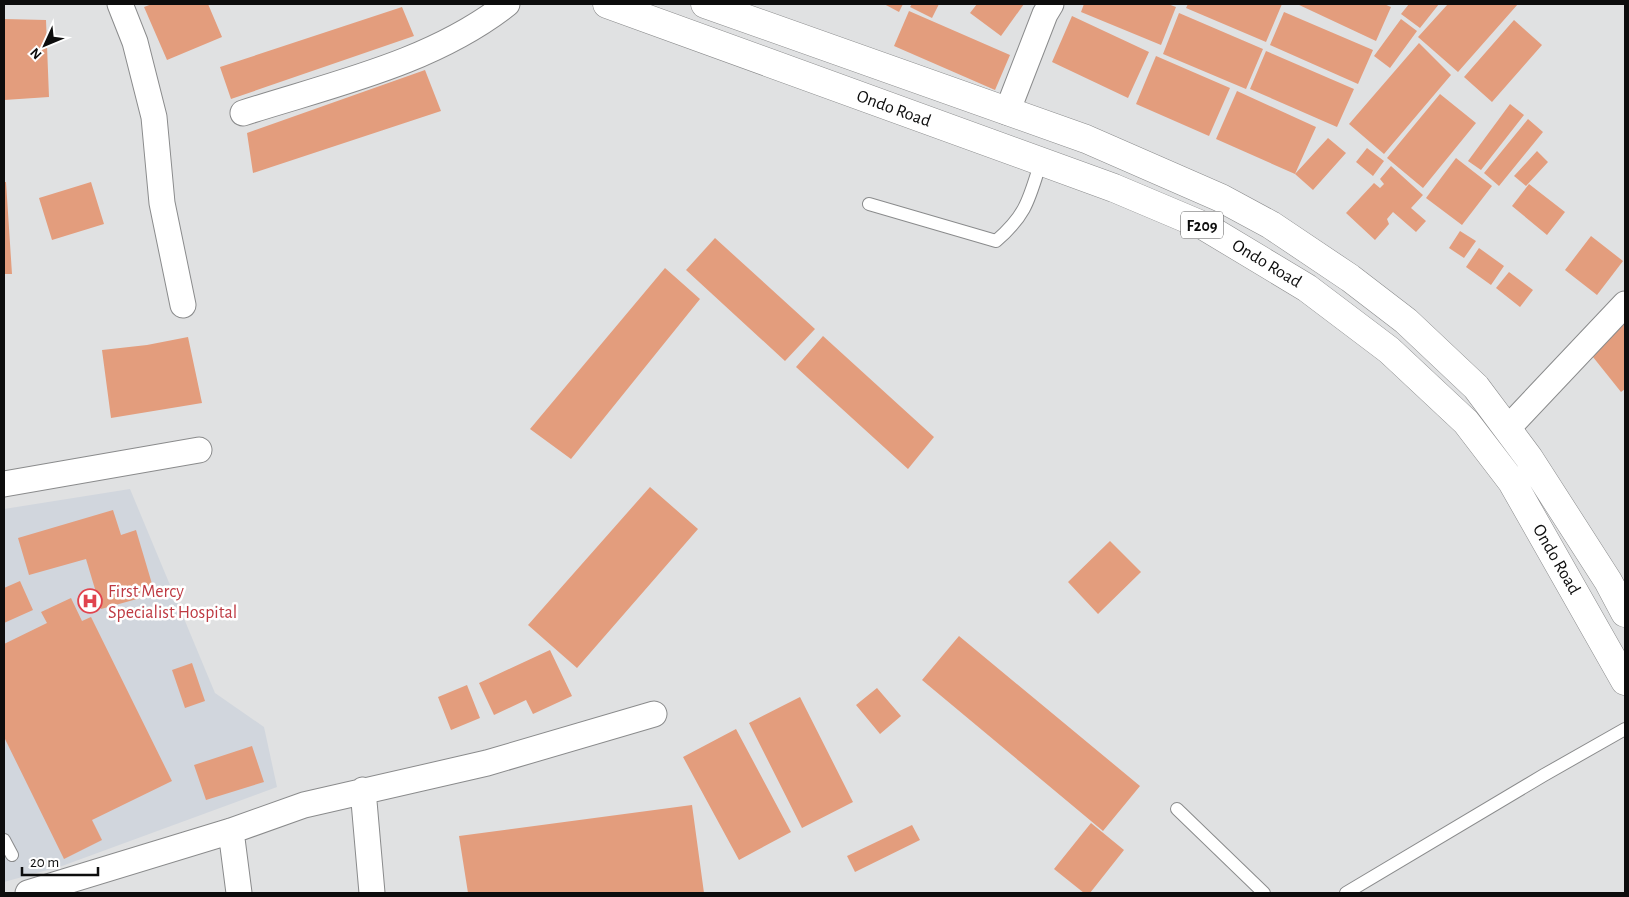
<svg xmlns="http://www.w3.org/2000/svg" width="1629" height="897" viewBox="0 0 1629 897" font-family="'Alegreya Sans',sans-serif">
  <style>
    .built { fill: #d1d6dd }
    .building { fill: #e39d7d }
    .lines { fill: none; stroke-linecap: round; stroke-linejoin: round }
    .service-casing { stroke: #8a8b8c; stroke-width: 14 }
    .minor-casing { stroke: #8a8b8c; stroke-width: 27 }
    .primary-casing { stroke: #8a8b8c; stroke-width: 29 }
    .service { stroke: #fff; stroke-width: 12 }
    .minor { stroke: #fff; stroke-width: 25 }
    .primary { stroke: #fff; stroke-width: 28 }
    .labels { text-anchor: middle; stroke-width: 5; stroke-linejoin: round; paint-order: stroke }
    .shield { fill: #fff; stroke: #565656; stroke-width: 1 }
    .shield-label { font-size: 16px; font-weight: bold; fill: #0d0d0d }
    .street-label { font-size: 18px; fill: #0d0d0d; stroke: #fff }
    .health-label { font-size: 18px; fill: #be3a42; stroke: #fff; text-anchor: start }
  </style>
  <rect width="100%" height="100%" fill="#e0e1e2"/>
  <path class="built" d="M 130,489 L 215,693 L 264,727 L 277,787 L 62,866 L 4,882 L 4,509 Z"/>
  <path class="building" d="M 152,4 L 208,4 L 222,37 L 167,60 L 144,7 Z
    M 884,4 L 903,4 L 899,12 Z
    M 912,4 L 939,4 L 932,18 L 910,7 Z
    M 977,4 L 1024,4 L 1001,36 L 970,13 Z
    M 1084,4 L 1168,4 L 1176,7 L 1161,45 L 1081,12 Z
    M 1188,4 L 1282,4 L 1266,42 L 1186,8 Z
    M 1297,4 L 1384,4 L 1391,7 L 1376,41 Z
    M 1409,4 L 1439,4 L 1420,28 L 1401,14 Z
    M 1448,4 L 1518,4 L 1458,72 L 1418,37 Z
    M 402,7 L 414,36 L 231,99 L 220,67 Z
    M 909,11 L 1010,55 L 995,90 L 894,46 Z
    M 1284,12 L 1373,50 L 1358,84 L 1270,45 Z
    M 1179,13 L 1263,49 L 1246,89 L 1163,54 Z
    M 1072,16 L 1149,52 L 1128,98 L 1052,62 Z
    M 4,19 L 46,20 L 49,97 L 4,100 Z
    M 1401,19 L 1417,31 L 1390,68 L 1374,56 Z
    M 1514,20 L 1542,45 L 1492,102 L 1464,77 Z
    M 1419,43 L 1451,75 L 1384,154 L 1349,124 Z
    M 1266,51 L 1354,89 L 1337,127 L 1250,89 Z
    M 1156,56 L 1230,88 L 1209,136 L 1136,104 Z
    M 425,70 L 441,111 L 253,173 L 247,133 Z
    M 1237,91 L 1316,127 L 1295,174 L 1216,139 Z
    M 1440,94 L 1476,123 L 1423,188 L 1387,158 Z
    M 1510,104 L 1524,115 L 1481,170 L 1468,161 Z
    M 1528,119 L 1543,132 L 1499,186 L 1484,173 Z
    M 1328,138 L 1346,153 L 1313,190 L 1295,174 Z
    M 1367,148 L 1384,161 L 1373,176 L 1356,162 Z
    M 1537,151 L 1548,162 L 1526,186 L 1514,176 Z
    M 1456,158 L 1492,186 L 1462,225 L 1426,198 Z
    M 1391,166 L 1423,195 L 1411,208 L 1426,221 L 1416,232 L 1393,212 L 1387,219 L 1389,224 L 1375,240 L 1346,213 L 1374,183 L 1380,188 L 1384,184 L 1380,179 Z
    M 4,182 L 6,182 L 12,274 L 4,274 Z
    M 91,182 L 104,224 L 52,240 L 39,198 Z
    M 1529,184 L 1565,212 L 1547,235 L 1512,206 Z
    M 1460,231 L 1476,241 L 1464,258 L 1449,248 Z
    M 1591,236 L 1623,261 L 1597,295 L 1565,270 Z
    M 715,238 L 815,329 L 785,361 L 686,270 Z
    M 1479,248 L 1504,266 L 1491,285 L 1466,267 Z
    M 665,268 L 700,299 L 571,459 L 530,429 Z
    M 1509,272 L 1533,290 L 1520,307 L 1496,288 Z
    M 1625,322 L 1625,389 L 1621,392 L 1589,352 Z
    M 823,336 L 934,437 L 908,469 L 796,367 Z
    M 188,337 L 202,403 L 111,418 L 102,350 L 147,345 Z
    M 650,487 L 698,529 L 577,668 L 528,625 Z
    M 113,510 L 121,535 L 136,530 L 155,594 L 101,609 L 86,559 L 29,575 L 18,538 Z
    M 1110,541 L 1141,572 L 1098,614 L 1068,582 Z
    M 20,581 L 33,610 L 4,623 L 4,588 Z
    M 71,598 L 82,621 L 91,617 L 172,781 L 92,820 L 102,840 L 64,859 L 4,737 L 4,644 L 47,623 L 41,612 Z
    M 959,636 L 1140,786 L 1103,831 L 922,680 Z
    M 550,650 L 572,696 L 533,714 L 526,700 L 494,715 L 479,683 Z
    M 192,663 L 205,701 L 185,708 L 172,670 Z
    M 467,685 L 480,718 L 451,730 L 438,697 Z
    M 877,688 L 901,716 L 880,734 L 856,705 Z
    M 800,697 L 853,802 L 802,828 L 749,723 Z
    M 736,729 L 791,832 L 739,860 L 683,757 Z
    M 252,746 L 264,782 L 206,800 L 194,765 Z
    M 692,805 L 704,893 L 468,893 L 459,836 Z
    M 1091,823 L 1124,850 L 1090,893 L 1084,893 L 1054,869 Z
    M 912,825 L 920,840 L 855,872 L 847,856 Z"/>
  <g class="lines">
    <g class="service-casing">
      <path id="service" d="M 869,204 L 996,241 C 1027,214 1029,199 1041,161
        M 1177,809 L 1264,893
        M 4,840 L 12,855
        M 1346,893 L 1544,775 L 1625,729"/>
    </g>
    <g class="minor-casing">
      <path id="minor" d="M 120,4 L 135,42 L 154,117 L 162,203 L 183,305
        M 1007,112 L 1045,14 L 1051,4
        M 243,113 C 333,84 432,63 507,4
        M 1507,429 L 1625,304
        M 4,484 L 199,450
        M 363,790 L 372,893
        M 231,831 L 239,893
        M 28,893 L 231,831 L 304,805 L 487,763 L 654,714"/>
    </g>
    <g class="primary-casing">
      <path id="primary" d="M 607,4 L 1114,188 L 1204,226 L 1307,288 L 1389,350 L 1466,422 L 1512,482 L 1625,681
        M 705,4 L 1086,139 L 1221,198 L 1271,225 L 1350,278 L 1406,321 L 1476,387 L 1529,458 L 1608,581 L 1625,613"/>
    </g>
    <use href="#service" class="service"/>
    <use href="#minor" class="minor"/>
    <use href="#primary" class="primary"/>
  </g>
  <defs>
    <g id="hospital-ring" transform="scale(1.25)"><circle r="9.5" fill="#fff" stroke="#e0444e" stroke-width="1.5"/><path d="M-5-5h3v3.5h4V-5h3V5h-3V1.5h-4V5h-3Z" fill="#e0444e"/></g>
  </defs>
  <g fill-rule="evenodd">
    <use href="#hospital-ring" x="90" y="601"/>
  </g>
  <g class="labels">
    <rect class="shield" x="1181" y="211.5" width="42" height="27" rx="4"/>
    <g class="shield-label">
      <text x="1202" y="231">F209</text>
    </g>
    <g class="street-label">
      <text transform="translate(894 108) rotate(20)" y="6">Ondo Road</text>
      <text transform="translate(1267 263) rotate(31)" y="6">Ondo Road</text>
      <text transform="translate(1557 559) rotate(60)" y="6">Ondo Road</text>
    </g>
    <g class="health-label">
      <text x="108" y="597">First Mercy<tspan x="108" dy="21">Specialist Hospital</tspan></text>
    </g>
  </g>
  <rect width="1629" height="897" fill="none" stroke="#0d0d0d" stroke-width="10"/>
  <g transform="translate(45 45) rotate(226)" stroke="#ffffff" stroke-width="4" paint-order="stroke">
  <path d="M0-4L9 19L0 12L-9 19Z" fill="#0d0d0d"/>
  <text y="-8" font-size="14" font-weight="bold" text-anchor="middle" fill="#0d0d0d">N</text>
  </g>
  <path d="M22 867v8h76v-8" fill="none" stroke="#0d0d0d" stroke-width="2.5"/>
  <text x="30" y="867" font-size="15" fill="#0d0d0d" stroke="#ffffff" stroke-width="4" paint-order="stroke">20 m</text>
</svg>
